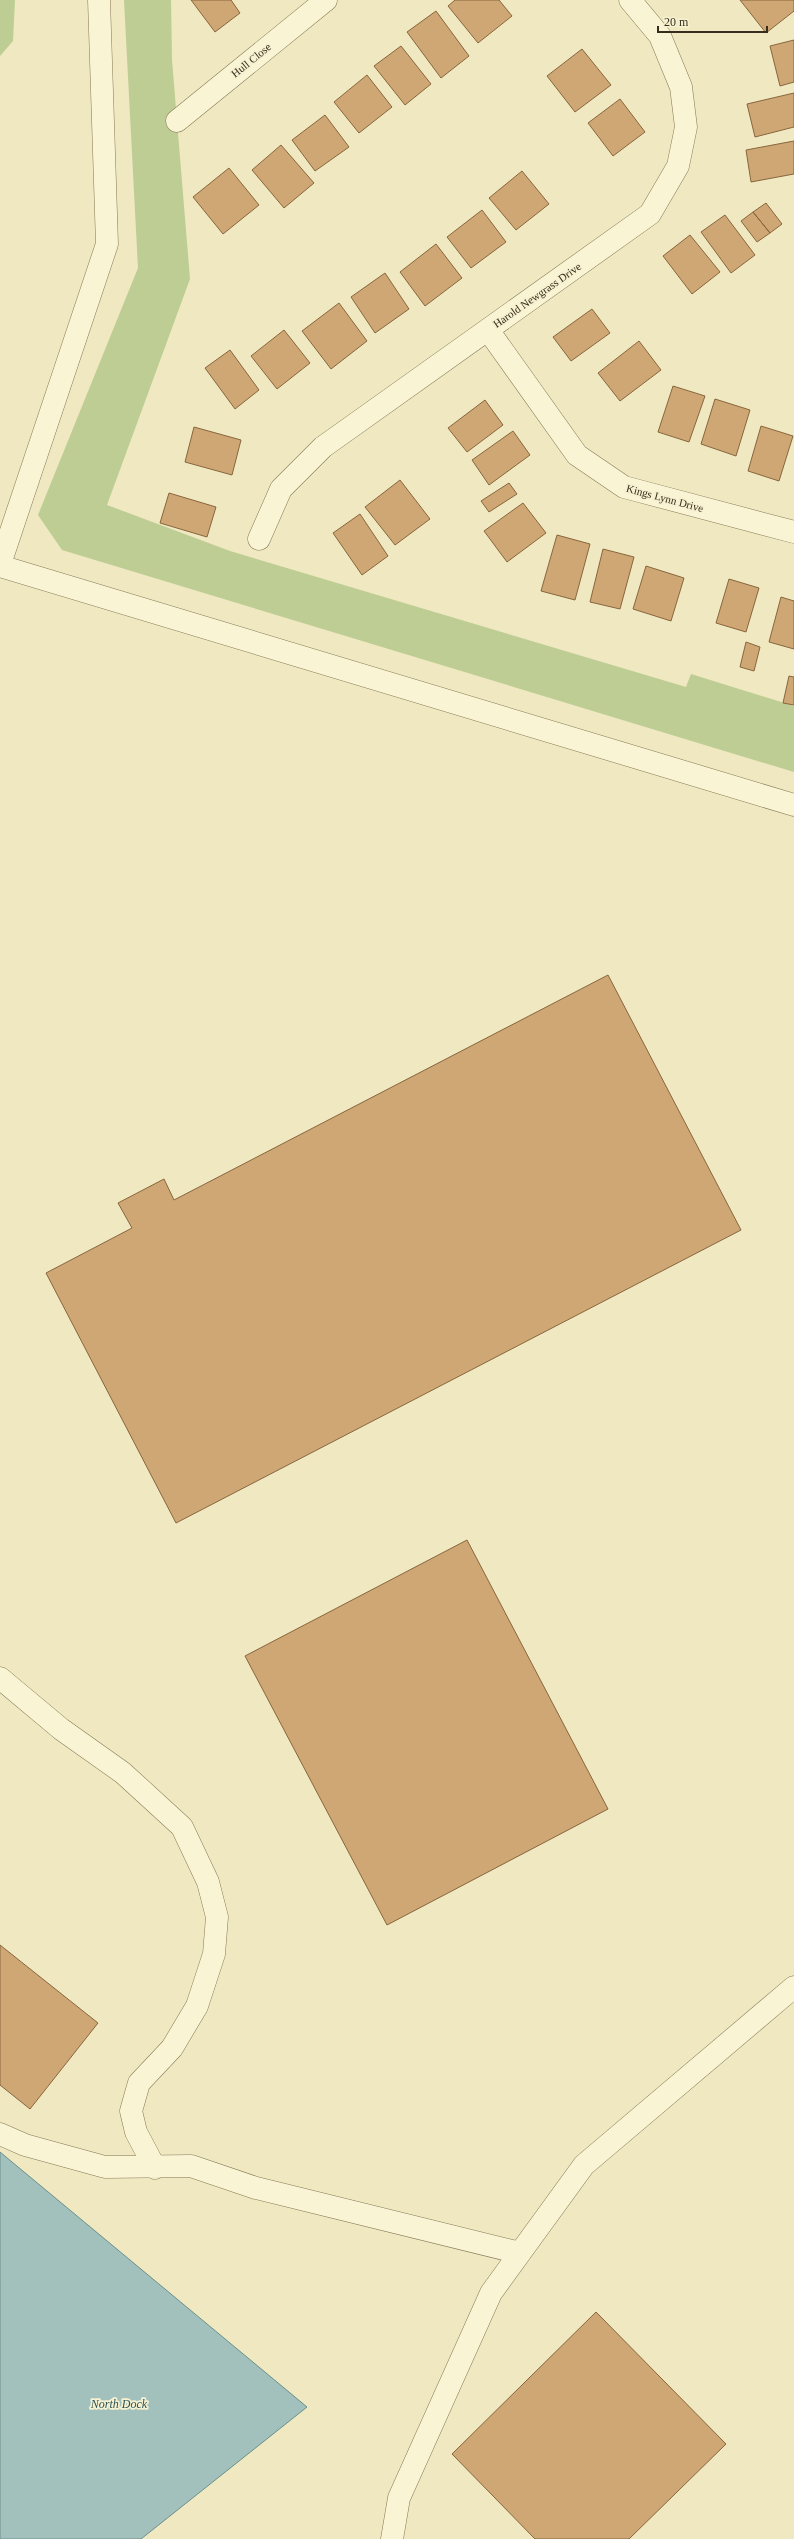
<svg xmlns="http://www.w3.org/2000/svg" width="794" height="2539" viewBox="0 0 794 2539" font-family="'Times New Roman',serif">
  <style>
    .green { fill: #bdcd94 }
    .water { fill: #a3c1bc; stroke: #6a8f8b }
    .building { fill: #cea775; stroke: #88663d }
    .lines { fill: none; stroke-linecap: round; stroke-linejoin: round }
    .minor-casing { stroke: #887958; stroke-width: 23 }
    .minor { stroke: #f9f4d3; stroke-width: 22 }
    .labels { text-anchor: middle; stroke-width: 3.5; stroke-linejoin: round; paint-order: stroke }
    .street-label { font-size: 11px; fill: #372d1c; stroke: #f6f1d0 }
    .water-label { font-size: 12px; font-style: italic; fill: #2b5357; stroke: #f6f1d0 }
  </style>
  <rect width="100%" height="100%" fill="#efe8c0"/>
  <path class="green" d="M 0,0 L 15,0 L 13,41 L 0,56 Z
    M 124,0 L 171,0 L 172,60 L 190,279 L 107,505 L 230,551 L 686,687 L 691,674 L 794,706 L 794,772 L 62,550 L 38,515 L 138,268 Z"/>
  <path class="water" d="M 0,2152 L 307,2407 L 141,2539 L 0,2539 Z"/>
  <path class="building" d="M 191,0 L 231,0 L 240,13 L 215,32 Z
    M 455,0 L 499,0 L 512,16 L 478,43 L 448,6 Z
    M 740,0 L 794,0 L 794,11 L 766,33 Z
    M 436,11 L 469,56 L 441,78 L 407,32 Z
    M 794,40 L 794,82 L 780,86 L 770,46 Z
    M 401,46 L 431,84 L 405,105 L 374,66 Z
    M 582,49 L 611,85 L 575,112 L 547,76 Z
    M 367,75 L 392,107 L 359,133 L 334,102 Z
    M 794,93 L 794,127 L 755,137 L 747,104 Z
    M 620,99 L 645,132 L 613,156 L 588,123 Z
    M 325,115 L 349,147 L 315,171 L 292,140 Z
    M 794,141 L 794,174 L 751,182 L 746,150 Z
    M 281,145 L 314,183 L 284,208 L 252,170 Z
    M 229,168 L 259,205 L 223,234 L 193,197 Z
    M 522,171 L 549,204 L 516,230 L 489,198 Z
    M 766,203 L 782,224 L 770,233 L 753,212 Z
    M 482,210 L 506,242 L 471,268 L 447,237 Z
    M 753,212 L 770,233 L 757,242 L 741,221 Z
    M 725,215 L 755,255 L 731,273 L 701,232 Z
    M 690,235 L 720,272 L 692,294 L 663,256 Z
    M 436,244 L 462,278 L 425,306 L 400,272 Z
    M 385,273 L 409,309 L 375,333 L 351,297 Z
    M 339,303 L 367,341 L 331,369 L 302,331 Z
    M 592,309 L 610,333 L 571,361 L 553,337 Z
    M 284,330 L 310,363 L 277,389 L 251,356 Z
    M 639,341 L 661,370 L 620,401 L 598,373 Z
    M 230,350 L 259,390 L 235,409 L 205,368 Z
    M 673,386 L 705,396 L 689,442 L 658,432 Z
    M 715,399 L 750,410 L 736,456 L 701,444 Z
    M 485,400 L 503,425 L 467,452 L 448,428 Z
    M 761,426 L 793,436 L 779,481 L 748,471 Z
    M 194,427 L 241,440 L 232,475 L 185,462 Z
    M 513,431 L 530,455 L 489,485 L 472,460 Z
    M 400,480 L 430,519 L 395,545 L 365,507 Z
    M 509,483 L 517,494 L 489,512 L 481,501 Z
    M 169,493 L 216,507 L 207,537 L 160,523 Z
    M 523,503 L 546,533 L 507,562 L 484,531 Z
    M 360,514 L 388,556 L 362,575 L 333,533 Z
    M 557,535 L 590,544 L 575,600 L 541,591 Z
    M 603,549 L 634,557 L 620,609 L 590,602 Z
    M 646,566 L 684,578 L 671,621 L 633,609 Z
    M 729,579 L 759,588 L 746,632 L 716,623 Z
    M 781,597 L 794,601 L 794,649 L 769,642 Z
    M 746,642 L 760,647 L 754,671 L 740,667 Z
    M 789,676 L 794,677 L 794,705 L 783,703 Z
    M 608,975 L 741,1230 L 176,1523 L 46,1273 L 132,1228 L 118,1203 L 164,1179 L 174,1200 Z
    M 467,1540 L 608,1809 L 387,1925 L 245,1656 Z
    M 0,1945 L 98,2023 L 30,2109 L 0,2085 Z
    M 596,2312 L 726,2444 L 629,2539 L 535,2539 L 452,2454 Z"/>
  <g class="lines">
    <g class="minor-casing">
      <path id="minor" d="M 177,121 L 326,0
        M 488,330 L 577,455 L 624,487 L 794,532
        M 259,539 L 281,489 L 323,447 L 650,214 L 678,166 L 686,127 L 681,87 L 660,36 L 630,0
        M 0,564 L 107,244 L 99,0
        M 0,566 L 794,805
        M 0,1678 L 61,1729 L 123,1773 L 182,1827 L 208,1882 L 217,1917 L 214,1954 L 197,2006 L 172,2048 L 139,2083 L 131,2111 L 136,2132 L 155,2168
        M 0,2134 L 25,2145 L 105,2167 L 191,2166 L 256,2188 L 520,2253
        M 392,2539 L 399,2498 L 491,2293 L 520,2253 L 584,2165 L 794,1987"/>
    </g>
    <use href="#minor" class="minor"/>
  </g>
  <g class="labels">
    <g class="street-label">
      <text transform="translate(251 60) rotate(-39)" y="4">Hull Close</text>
      <text transform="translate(537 295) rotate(-35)" y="4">Harold Newgrass Drive</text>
      <text transform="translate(665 498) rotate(15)" y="4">Kings Lynn Drive</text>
    </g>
    <g class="water-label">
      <text x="119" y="2408">North Dock</text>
    </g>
  </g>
  <path d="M658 26v6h109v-6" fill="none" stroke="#372d1c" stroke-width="2"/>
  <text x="664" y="26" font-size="12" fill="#372d1c" stroke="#f6f1d0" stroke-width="3" paint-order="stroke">20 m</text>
</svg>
